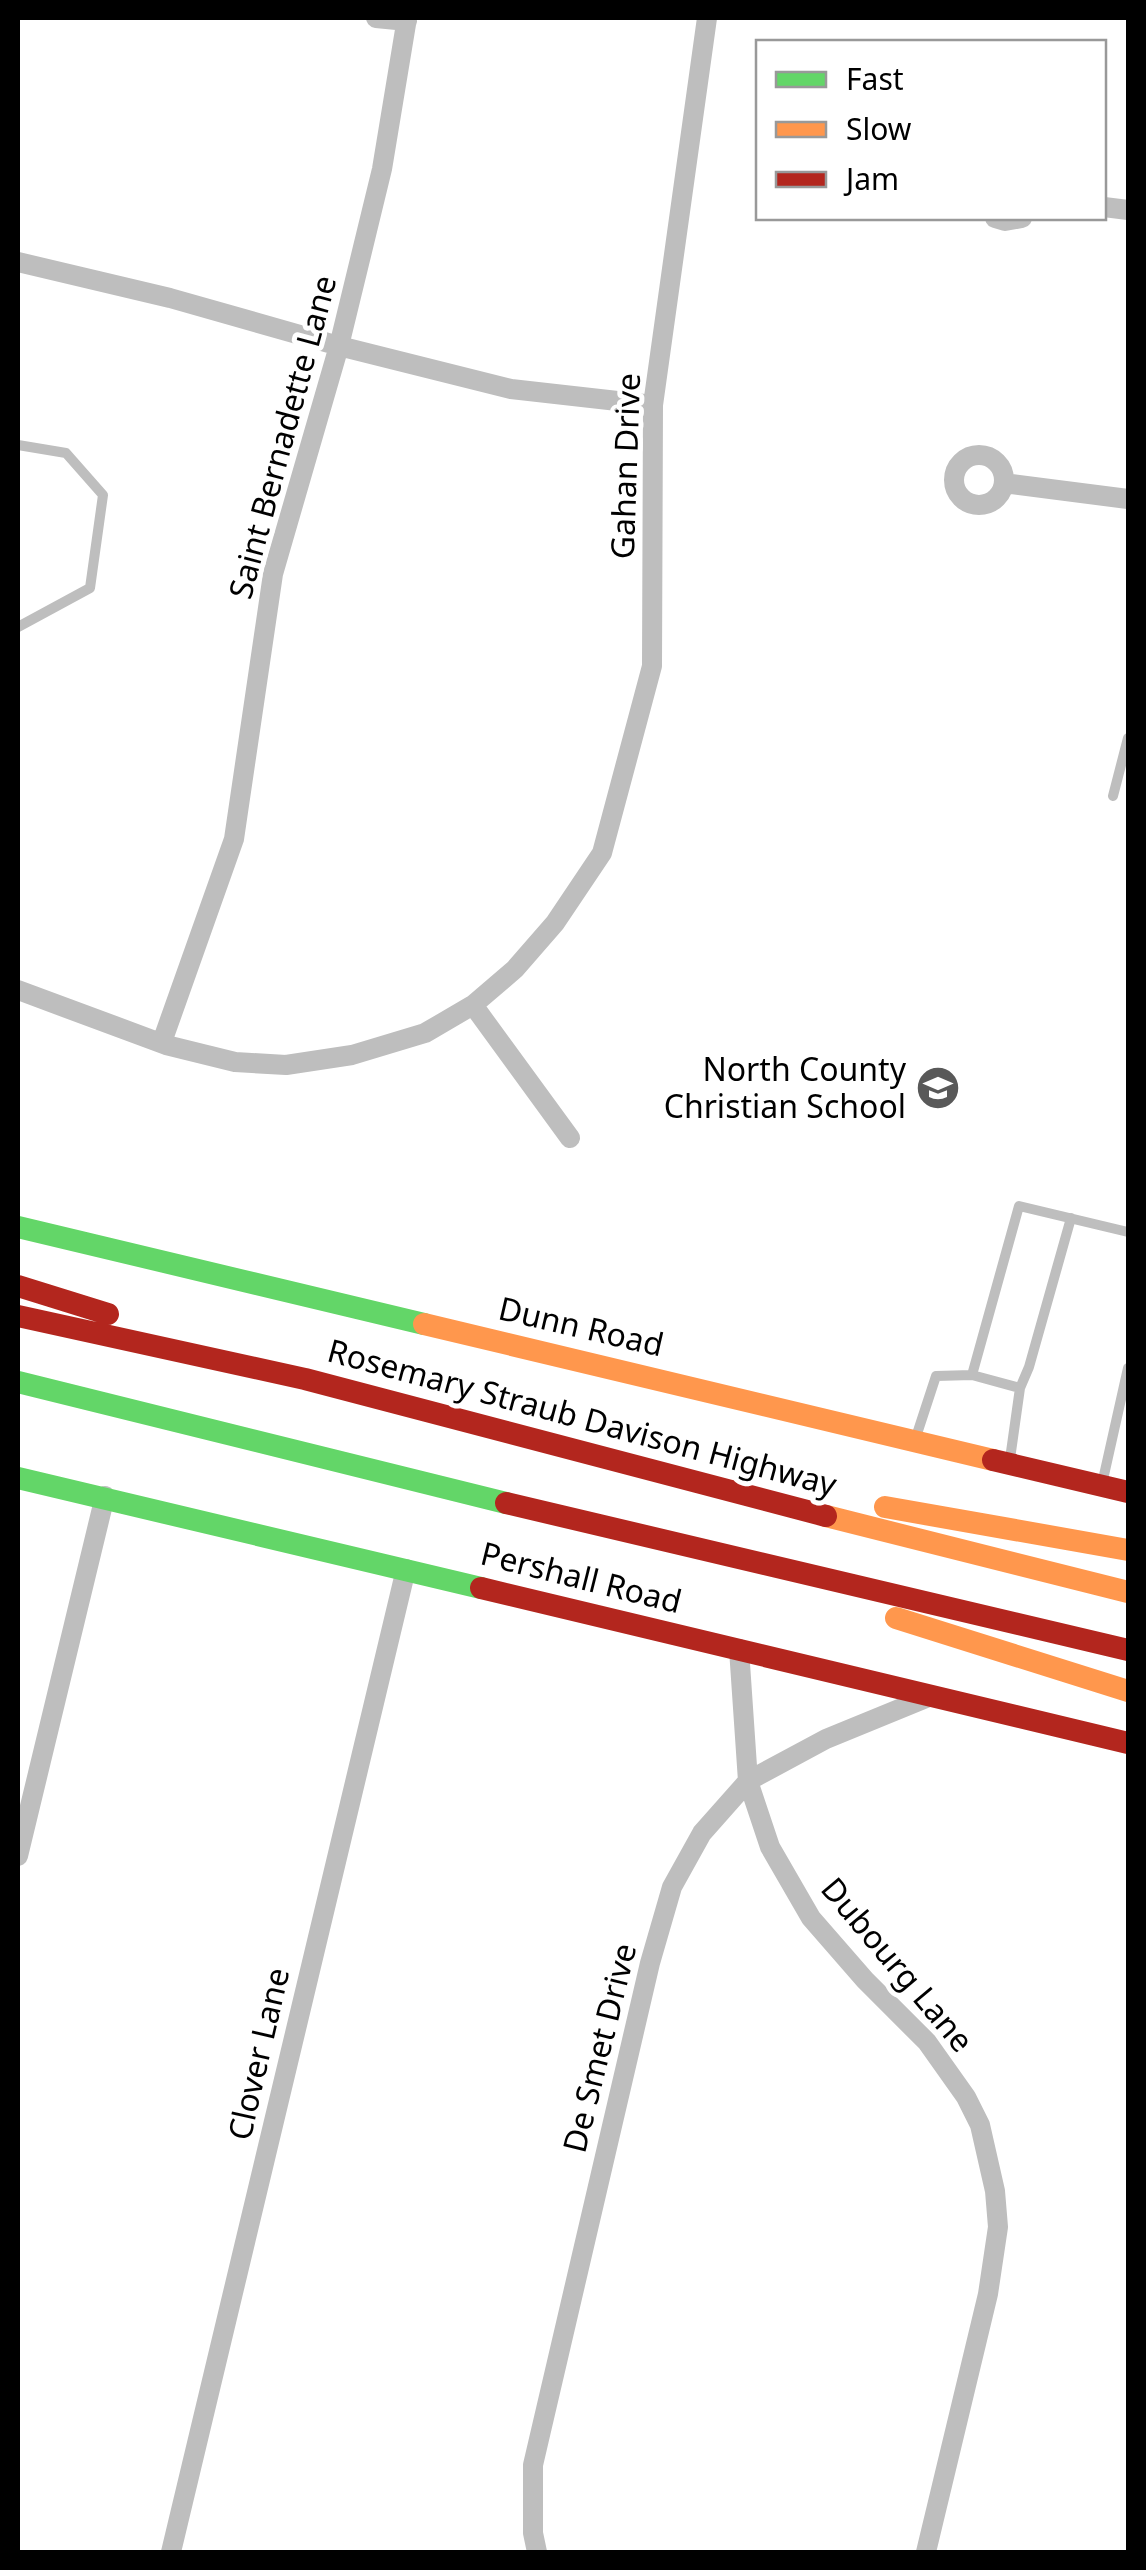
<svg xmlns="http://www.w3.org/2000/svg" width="1146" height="2570" viewBox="0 0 1146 2570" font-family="'Noto Sans',sans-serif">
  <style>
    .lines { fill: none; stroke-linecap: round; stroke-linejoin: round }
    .lane { stroke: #bebebe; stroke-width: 10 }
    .street { stroke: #bebebe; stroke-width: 20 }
    .fast { stroke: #63d668; stroke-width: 22 }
    .slow { stroke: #ff974d; stroke-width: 22 }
    .jam { stroke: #b3261e; stroke-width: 22 }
    .labels { text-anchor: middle; stroke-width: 10; stroke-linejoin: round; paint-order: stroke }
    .street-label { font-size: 32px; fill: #000; stroke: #fff }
    .poi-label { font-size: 32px; fill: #000; stroke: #fff; text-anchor: end }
  </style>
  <rect width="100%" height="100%" fill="#fff"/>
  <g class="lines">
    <path class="lane" d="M 18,445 L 66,453 L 103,495 L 90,588 L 18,627
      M 1113,796 L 1128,738
      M 972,1375 L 1019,1206 L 1128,1232
      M 915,1440 L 936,1376 L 972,1375 L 1020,1388
      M 1010,1459 L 1020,1388 L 1029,1367 L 1071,1218
      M 1102,1484 L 1128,1368"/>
    <path class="street" d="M 376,18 L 407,21
      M 1104,207 L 1128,210
      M 995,218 L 1005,221 L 1022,218
      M 18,262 L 170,298 L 339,346 L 511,389 L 653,405
      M954 480a25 25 0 1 1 50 0a25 25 0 1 1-50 0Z
      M 1004,483 L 1128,499
      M 18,990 L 166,1045 L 235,1062 L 286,1065 L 352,1055 L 425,1033 L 473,1005 L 515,969 L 555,923 L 602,853 L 652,666 L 653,405 L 707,18
      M 473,1005 L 570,1138
      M 162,1042 L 234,839 L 273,574 L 339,346 L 382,169 L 407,18
      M 739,1649 L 748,1781 L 770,1847 L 811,1918 L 865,1980 L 927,2042 L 966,2097 L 980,2125 L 995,2191 L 998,2227 L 988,2294 L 926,2552
      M 18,1856 L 105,1496
      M 171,2552 L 406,1569
      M 537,2552 L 533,2533 L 533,2465 L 650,1963 L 672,1887 L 702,1833 L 748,1781 L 826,1739 L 931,1696"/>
    <path class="fast" d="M 18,1227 L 424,1324
      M 18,1382 L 506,1503
      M 18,1478 L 481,1588"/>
    <path class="slow" d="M 424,1324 L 993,1460
      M 885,1507 L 1128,1550
      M 826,1516 L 1128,1592
      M 896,1618 L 1128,1691"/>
    <path class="jam" d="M 18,1286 L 108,1314
      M 18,1316 L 305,1379 L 826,1516
      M 993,1460 L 1128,1492
      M 506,1503 L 1128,1650
      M 481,1588 L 1128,1743"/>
  </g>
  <defs>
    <g id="school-disc" transform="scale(2.25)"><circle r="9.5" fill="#595959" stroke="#fff"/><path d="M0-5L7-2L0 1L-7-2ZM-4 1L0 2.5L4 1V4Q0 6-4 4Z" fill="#fff"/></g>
  </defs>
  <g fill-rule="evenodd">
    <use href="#school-disc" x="938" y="1088"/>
  </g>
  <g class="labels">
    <g class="street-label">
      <text transform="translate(283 437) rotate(-75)" y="11">Saint Bernadette Lane</text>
      <text transform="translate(626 466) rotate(-88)" y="11">Gahan Drive</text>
      <text transform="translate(581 1327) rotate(13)" y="11">Dunn Road</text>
      <text transform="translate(582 1418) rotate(15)" y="11">Rosemary Straub Davison Highway</text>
      <text transform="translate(581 1578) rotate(14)" y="11">Pershall Road</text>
      <text transform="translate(897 1965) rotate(50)" y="11">Dubourg Lane</text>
      <text transform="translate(600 2048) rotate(-76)" y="11">De Smet Drive</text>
      <text transform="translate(259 2054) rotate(-77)" y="11">Clover Lane</text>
    </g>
    <g class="poi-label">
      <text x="906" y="1081">North County<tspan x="906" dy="37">Christian School</tspan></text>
    </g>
  </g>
  <rect width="1146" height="2570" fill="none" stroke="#000000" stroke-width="40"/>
  <rect x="756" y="40" width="350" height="180" fill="#ffffff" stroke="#999999" stroke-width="2.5"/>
  <rect x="776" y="72" width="50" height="15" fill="#63d668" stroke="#999999" stroke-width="2.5"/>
  <text x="846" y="90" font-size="30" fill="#000000">Fast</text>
  <rect x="776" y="122" width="50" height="15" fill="#ff974d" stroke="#999999" stroke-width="2.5"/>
  <text x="846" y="140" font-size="30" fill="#000000">Slow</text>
  <rect x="776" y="172" width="50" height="15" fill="#b3261e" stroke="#999999" stroke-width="2.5"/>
  <text x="846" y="190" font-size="30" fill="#000000">Jam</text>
</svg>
